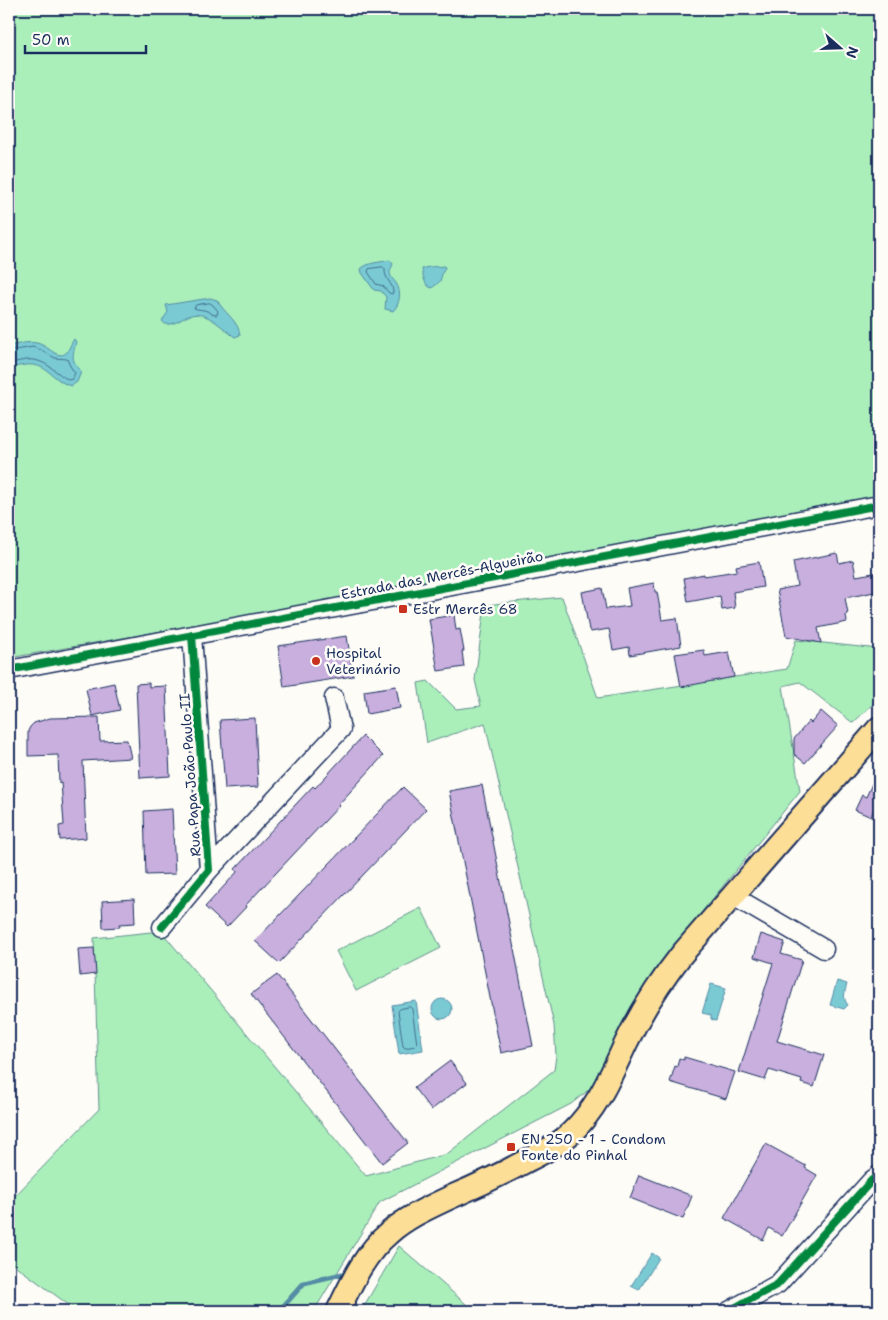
<svg xmlns="http://www.w3.org/2000/svg" width="888" height="1320" viewBox="0 0 888 1320" font-family="'Shantell Sans',sans-serif">
  <style>
    .green { fill: #aaefba; stroke: #628f8c }
    .water { fill: #7acad4; stroke: #548ca5 }
    .lines { fill: none; stroke-linecap: round; stroke-linejoin: round }
    .shore { stroke: #416d8d; stroke-width: 1 }
    .stream { stroke: #548ca5; stroke-width: 5 }
    .building { fill: #c8afdd; stroke: #1b2f5e }
    .minor-casing { stroke: #1b2f5e; stroke-width: 21 }
    .major-casing { stroke: #1b2f5e; stroke-width: 26 }
    .minor { stroke: #fdfcf7; stroke-width: 18 }
    .major { stroke: #fdde96; stroke-width: 22 }
    .cycleway-casing { stroke: #fdfcf7; stroke-width: 11 }
    .cycleway { stroke: #00873e; stroke-width: 8 }
    .poi-dot { fill: #c8321e; stroke: #fdfcf7; stroke-width: 2 }
    .labels { text-anchor: middle; stroke-width: 5; stroke-linejoin: round; paint-order: stroke }
    .street-label { font-size: 14px; fill: #1b2f5e; stroke: #fdfcf7 }
    .poi-label { font-size: 14px; fill: #1b2f5e; stroke: #fdfcf7; text-anchor: start }
  </style>
  <rect width="100%" height="100%" fill="#fdfcf7"/>
  <filter id="ink" filterUnits="userSpaceOnUse"><feTurbulence type="fractalNoise" baseFrequency=".02" numOctaves="2"/><feDisplacementMap in="SourceGraphic" scale="10" xChannelSelector="R" yChannelSelector="G"/><feConvolveMatrix kernelMatrix="1 2 1 2 8 2 1 2 1" color-interpolation-filters="sRGB"/></filter>
  <g filter="url(#ink)">
    <path class="green" d="M 9,9 L 879,9 L 879,505 L 9,658 Z
      M 562,597 L 598,698 L 787,669 L 796,640 L 879,649 L 879,698 L 853,723 L 800,682 L 783,686 L 800,791 L 664,959 L 631,1007 L 591,1088 L 571,1104 L 380,1202 L 314,1311 L 77,1311 L 9,1261 L 9,1202 L 99,1109 L 94,938 L 161,931 L 366,1176 L 447,1154 L 554,1070 L 556,1056 L 554,1025 L 485,723 L 427,743 L 418,683 L 428,681 L 456,709 L 481,706 L 475,680 L 485,605 Z
      M 421,908 L 441,948 L 356,991 L 336,951 Z
      M 399,1246 L 474,1311 L 361,1311 Z"/>
    <path class="water" d="M 389,260 L 391,261 L 393,264 C 392,267 390,270 390,272 C 390,277 394,280 396,283 C 402,292 400,304 393,311 L 385,309 L 386,297 L 381,291 L 374,290 L 362,273 L 361,269 C 368,262 379,263 389,260 Z
      M 444,266 L 445,268 C 442,272 442,276 440,281 C 438,284 434,286 432,288 C 424,286 423,275 422,269 C 428,266 437,267 444,266 Z
      M 210,298 L 217,300 C 223,312 239,321 240,335 L 235,337 C 221,328 205,307 186,317 C 178,321 174,325 165,324 L 162,321 L 168,312 L 166,305 C 181,303 195,300 210,298 Z
      M 74,339 L 76,342 C 72,359 71,358 81,372 L 77,382 L 71,386 C 57,383 48,366 33,365 C 25,364 16,367 9,368 L 9,346 C 21,344 33,339 44,346 C 50,349 59,359 66,353 C 69,350 71,343 74,339 Z
      M 837,981 L 847,984 C 845,992 842,998 848,1005 L 844,1009 L 830,1005 Z
      M 711,984 L 726,988 L 716,1021 L 711,1019 L 711,1015 L 702,1013 Z
      M432 1009a10 10 0 1 1 20 0a10 10 0 1 1-20 0Z
      M 416,1001 L 423,1050 L 399,1054 L 392,1005 Z
      M 652,1253 L 659,1258 L 639,1290 L 631,1286 Z"/>
    <g class="lines">
      <path class="shore" d="M 383,267 L 385,269 C 384,279 393,283 393,292 L 392,294 L 389,293 L 383,286 L 376,284 L 368,272 L 369,269 Z
        M 210,303 L 213,305 L 218,311 L 217,315 C 213,315 211,313 207,311 C 203,309 198,310 194,308 L 196,305 Z
        M 9,351 L 33,347 L 41,350 L 55,358 L 67,359 L 70,366 L 75,373 L 72,379 L 69,380 C 57,374 48,362 34,360 C 26,359 17,362 9,363
        M 410,1007 L 412,1009 L 417,1044 L 415,1046 L 405,1048 L 403,1046 L 398,1011 L 400,1009 Z"/>
      <path class="stream" d="M 279,1311 L 304,1283 L 342,1274"/>
    </g>
    <path class="building" d="M 837,553 L 839,563 L 853,560 L 856,576 L 879,572 L 879,591 L 845,598 L 848,614 L 846,615 L 847,622 L 818,628 L 821,643 L 786,636 L 777,590 L 797,586 L 793,562 Z
      M 759,562 L 763,587 L 733,592 L 735,608 L 722,610 L 720,596 L 688,602 L 684,578 L 704,574 L 704,576 L 737,571 L 736,566 Z
      M 654,583 L 655,592 L 657,592 L 662,620 L 677,618 L 681,646 L 630,655 L 629,647 L 613,650 L 609,629 L 591,632 L 590,630 L 589,630 L 582,592 L 602,588 L 606,609 L 630,606 L 627,588 Z
      M 454,615 L 456,630 L 460,629 L 464,651 L 462,651 L 464,667 L 438,671 L 429,619 Z
      M 347,636 L 353,676 L 284,687 L 278,646 Z
      M 704,650 L 705,656 L 729,652 L 734,677 L 681,687 L 675,654 Z
      M 114,683 L 120,710 L 92,716 L 86,689 Z
      M 149,683 L 149,687 L 166,686 L 170,776 L 140,778 L 136,684 Z
      M 396,686 L 400,708 L 367,714 L 364,691 Z
      M 821,711 L 838,726 L 805,763 L 794,754 L 794,739 L 809,721 L 811,723 Z
      M 99,717 L 100,741 L 127,740 L 131,758 L 83,761 L 86,838 L 60,840 L 59,826 L 64,825 L 61,782 L 59,783 L 58,755 L 28,756 L 28,731 L 30,727 L 34,723 L 50,718 Z
      M 255,718 L 258,787 L 225,789 L 220,720 Z
      M 363,736 L 383,756 L 338,805 L 339,806 L 245,906 L 246,907 L 227,927 L 205,907 L 237,872 L 235,869 L 313,786 L 315,788 Z
      M 876,775 L 879,776 L 879,814 L 873,811 L 871,817 L 855,810 L 862,795 L 866,797 Z
      M 482,785 L 533,1046 L 501,1053 L 449,791 Z
      M 403,787 L 426,809 L 279,963 L 255,941 Z
      M 172,809 L 175,874 L 146,875 L 144,811 Z
      M 134,899 L 135,923 L 119,924 L 120,927 L 103,928 L 102,901 Z
      M 761,934 L 785,942 L 781,954 L 802,960 L 777,1041 L 824,1055 L 814,1087 L 801,1083 L 802,1080 L 769,1070 L 765,1080 L 739,1072 L 773,963 L 754,957 Z
      M 94,948 L 96,974 L 80,976 L 78,949 Z
      M 277,975 L 408,1143 L 382,1163 L 251,994 Z
      M 684,1057 L 735,1072 L 726,1099 L 670,1082 L 675,1066 L 677,1067 L 679,1058 L 684,1060 Z
      M 450,1061 L 467,1083 L 431,1110 L 414,1088 Z
      M 766,1144 L 806,1166 L 805,1168 L 817,1175 L 782,1236 L 769,1228 L 763,1240 L 724,1218 Z
      M 639,1175 L 692,1196 L 683,1219 L 630,1198 Z"/>
    <g class="lines">
      <g class="minor-casing">
        <path id="minor" d="M 9,670 L 879,505
          M 209,870 L 341,729 L 334,698
          M 733,896 L 824,949
          M 162,927 L 209,870 L 192,635
          M 729,1311 L 778,1284 L 872,1180 L 879,1175"/>
      </g>
      <g class="major-casing">
        <path id="major" d="M 338,1311 C 351,1284 365,1253 389,1233 C 407,1217 430,1207 451,1197 C 477,1186 502,1174 526,1161 C 542,1153 558,1145 571,1133 C 598,1107 610,1077 626,1043 C 641,1012 660,982 682,954 L 879,728"/>
      </g>
      <use href="#minor" class="minor"/>
      <use href="#major" class="major"/>
      <g class="cycleway-casing">
        <path id="cycleway" d="M 9,670 L 879,505
          M 162,927 L 209,870 L 192,635
          M 729,1311 L 778,1284 L 872,1180 L 879,1175"/>
      </g>
      <use href="#cycleway" class="cycleway"/>
    </g>
  </g>
  <g class="poi-dot">
    <rect x="398" y="604" width="10" height="10" rx="2.5"/>
    <circle cx="316" cy="661" r="5"/>
    <rect x="506" y="1142" width="10" height="10" rx="2.5"/>
  </g>
  <g class="labels">
    <g class="street-label">
      <text transform="translate(442 575) rotate(-11)" y="5">Estrada das Mercês-Algueirão</text>
      <text transform="translate(190 775) rotate(-94)" y="5">Rua Papa João Paulo II</text>
    </g>
    <g class="poi-label">
      <text x="413" y="614">Estr Mercês 68</text>
      <text x="326" y="658">Hospital<tspan x="326" dy="16">Veterinário</tspan></text>
      <text x="521" y="1144">EN 250 - 1 - Condom<tspan x="521" dy="16">Fonte do Pinhal</tspan></text>
    </g>
  </g>
  <rect width="888" height="1320" fill="none" stroke="#fdfcf7" stroke-width="30"/>
  <rect x="15" y="15" width="858" height="1290" fill="none" stroke="#1b2f5e" stroke-width="2" filter="url(#ink)"/>
  <g transform="translate(840 48) rotate(110)" stroke="#fdfcf7" stroke-width="4" paint-order="stroke">
  <path d="M0-4L9 19L0 12L-9 19Z" fill="#1b2f5e"/>
  <text y="-8" font-size="14" font-weight="bold" text-anchor="middle" fill="#1b2f5e">N</text>
  </g>
  <path d="M25 45v8h121v-8" fill="none" stroke="#1b2f5e" stroke-width="2.5"/>
  <text x="32" y="45" font-size="15" fill="#1b2f5e" stroke="#fdfcf7" stroke-width="4" paint-order="stroke">50 m</text>
</svg>
